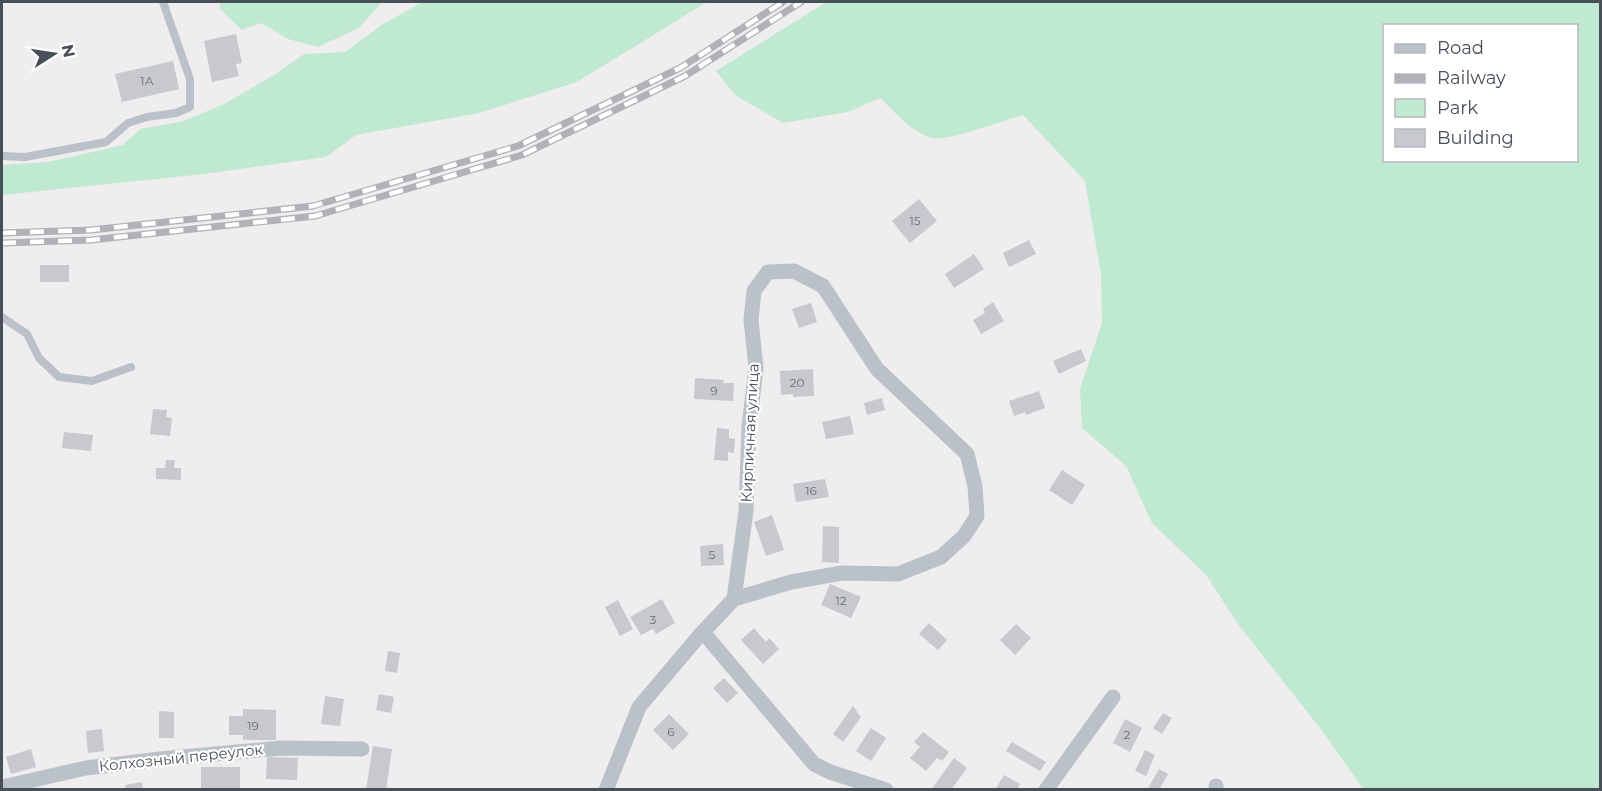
<svg xmlns="http://www.w3.org/2000/svg" width="1602" height="791" viewBox="0 0 1602 791" font-family="Montserrat,sans-serif">
  <style>
    .green { fill: #c0e9d2; fill-rule: evenodd }
    .building { fill: #c7c9cf }
    .lines { fill: none; stroke-linecap: round; stroke-linejoin: round }
    .lane { stroke: #bac1c8; stroke-width: 8 }
    .street { stroke: #bac1c8; stroke-width: 15 }
    .rail-casing { stroke: #b0b2b7; stroke-width: 7 }
    .rail { stroke: #fff; stroke-width: 4.5; stroke-dasharray: 14; stroke-linecap: butt }
    .labels { text-anchor: middle; stroke-width: 4.5; stroke-linejoin: round; paint-order: stroke }
    .number-label { font-size: 12px; fill: #676e76 }
    .street-label { font-size: 15px; fill: #474f58; stroke: #fff }
  </style>
  <rect width="100%" height="100%" fill="#efeded"/>
  <path class="green" d="M 220,2 L 382,2 L 359,28 L 318,47 L 288,39 L 261,23 L 242,30 L 220,9 Z
    M 423,2 L 707,2 L 577,82 L 479,113 L 356,135 L 326,157 L 204,174 L 2,195 L 2,165 L 48,162 L 123,145 L 140,129 L 184,121 L 224,104 L 274,75 L 304,54 L 345,52 L 383,24 Z
    M 826,2 L 1600,2 L 1600,789 L 1363,789 L 1323,732 L 1238,624 L 1206,575 L 1152,523 L 1126,466 L 1082,428 L 1080,389 L 1102,323 L 1101,274 L 1085,181 L 1023,115 C 1006,120 946,142 932,138 C 911,132 896,113 880,98 L 848,112 L 783,123 L 735,95 L 716,71 ZM 1384,26 L 1576,26 L 1576,160 L 1384,160 Z"/>
  <path class="building" d="M 236,34 L 242,63 L 236,64 L 239,76 L 212,82 L 204,41 Z
    M 173,61 L 179,89 L 122,102 L 115,74 Z
    M 919,199 L 937,221 L 910,243 L 892,221 Z
    M 1029,240 L 1036,254 L 1009,267 L 1003,253 Z
    M 974,254 L 984,269 L 954,288 L 945,274 Z
    M 40,265 L 69,265 L 69,282 L 40,282 Z
    M 993,302 L 1004,321 L 981,334 L 973,320 L 985,313 L 983,309 Z
    M 811,303 L 817,322 L 799,328 L 792,309 Z
    M 1081,349 L 1086,361 L 1059,374 L 1053,361 Z
    M 813,369 L 814,396 L 793,397 L 793,394 L 781,395 L 780,371 Z
    M 695,378 L 724,380 L 723,383 L 734,383 L 733,401 L 694,399 Z
    M 1039,391 L 1045,408 L 1026,415 L 1025,412 L 1014,416 L 1009,401 Z
    M 882,398 L 885,410 L 867,415 L 864,403 Z
    M 153,409 L 167,410 L 166,417 L 172,418 L 170,436 L 150,434 Z
    M 850,416 L 854,434 L 826,439 L 822,422 Z
    M 717,428 L 729,429 L 729,438 L 735,439 L 734,453 L 728,452 L 728,461 L 714,460 Z
    M 64,432 L 93,435 L 91,451 L 62,448 Z
    M 166,460 L 175,460 L 174,468 L 181,468 L 181,480 L 156,479 L 156,468 L 165,468 Z
    M 1062,470 L 1085,485 L 1072,505 L 1049,490 Z
    M 825,479 L 829,497 L 796,502 L 793,484 Z
    M 772,515 L 784,550 L 766,556 L 754,522 Z
    M 823,526 L 839,527 L 839,563 L 822,562 Z
    M 723,544 L 724,565 L 701,566 L 700,546 Z
    M 830,584 L 861,597 L 851,618 L 821,605 Z
    M 662,599 L 675,623 L 656,634 L 653,629 L 641,635 L 630,617 Z
    M 618,600 L 633,629 L 620,636 L 605,607 Z
    M 929,623 L 947,640 L 938,650 L 919,634 Z
    M 1016,624 L 1031,638 L 1015,655 L 1000,640 Z
    M 754,628 L 766,642 L 769,638 L 779,649 L 763,664 L 741,640 Z
    M 388,651 L 400,653 L 397,673 L 385,671 Z
    M 724,678 L 738,693 L 727,703 L 713,688 Z
    M 379,694 L 394,697 L 391,713 L 376,710 Z
    M 325,696 L 344,699 L 340,726 L 321,724 Z
    M 853,706 L 861,717 L 843,742 L 833,734 Z
    M 243,709 L 276,710 L 276,740 L 243,740 L 243,735 L 229,735 L 229,716 L 243,716 Z
    M 159,711 L 174,712 L 174,738 L 159,738 Z
    M 1163,713 L 1172,718 L 1162,734 L 1153,728 Z
    M 669,714 L 689,734 L 673,750 L 653,730 Z
    M 1125,719 L 1142,728 L 1130,752 L 1113,743 Z
    M 871,728 L 886,738 L 871,761 L 856,751 Z
    M 102,729 L 104,751 L 88,753 L 86,731 Z
    M 923,732 L 949,752 L 942,761 L 937,758 L 926,771 L 910,758 L 920,747 L 914,742 Z
    M 1012,742 L 1046,762 L 1040,771 L 1006,751 Z
    M 373,746 L 392,749 L 386,790 L 366,790 Z
    M 31,749 L 36,767 L 11,774 L 6,757 Z
    M 1145,750 L 1155,755 L 1146,776 L 1135,771 Z
    M 267,757 L 298,758 L 297,780 L 266,779 Z
    M 954,758 L 967,768 L 951,790 L 931,790 Z
    M 201,767 L 240,767 L 240,790 L 201,790 Z
    M 1159,769 L 1168,774 L 1159,790 L 1147,790 Z
    M 1004,775 L 1020,784 L 1017,790 L 995,790 Z
    M 142,782 L 143,790 L 126,790 L 125,785 Z"/>
  <g class="lines">
    <path class="lane" d="M 2,156 L 25,157 L 106,142 L 128,123 L 147,117 L 176,113 L 190,107 L 190,79 L 163,2
      M 2,317 L 27,334 L 39,358 L 59,377 L 92,381 L 131,367"/>
    <path class="street" d="M 703,632 L 814,764 L 830,772 L 886,790
      M 1216,786 L 1216,790
      M 2,787 L 86,768 L 160,759 L 281,748 L 362,749
      M 606,790 L 639,707 L 699,636 L 734,599 L 791,582 L 842,573 L 898,574 L 941,557 L 964,536 L 977,516 L 975,486 L 967,454 L 877,369 L 823,286 L 794,271 L 768,272 L 754,291 L 751,320 L 756,368 L 749,427 L 746,511 L 734,599
      M 1046,790 L 1113,697"/>
    <g class="rail-casing">
      <path id="rail" d="M 2,233 L 91,230 L 313,206 L 518,146 L 680,68 L 783,2
        M 2,243 L 91,240 L 315,216 L 522,155 L 685,76 L 801,2"/>
    </g>
    <use href="#rail" class="rail"/>
  </g>
  <g class="labels">
    <g class="number-label">
      <text x="147" y="85">1А</text>
      <text x="915" y="225">15</text>
      <text x="797" y="387">20</text>
      <text x="714" y="395">9</text>
      <text x="811" y="495">16</text>
      <text x="712" y="559">5</text>
      <text x="841" y="605">12</text>
      <text x="653" y="624">3</text>
      <text x="253" y="730">19</text>
      <text x="671" y="736">6</text>
      <text x="1127" y="739">2</text>
    </g>
    <g class="street-label">
      <text transform="translate(750 433) rotate(-87)" y="5">Кирпичная улица</text>
      <text transform="translate(181 758) rotate(-6)" y="5">Колхозный переулок</text>
    </g>
  </g>
  <rect width="1602" height="791" fill="none" stroke="#474f58" stroke-width="6"/>
  <rect x="1383" y="24" width="195" height="138" fill="#ffffff" stroke="#b5b9bc" stroke-width="1.5"/>
  <rect x="1395" y="44" width="30" height="9" fill="#bac1c8" stroke="#b5b9bc" stroke-width="1.5"/>
  <text x="1437" y="54" font-size="18" fill="#474f58">Road</text>
  <rect x="1395" y="74" width="30" height="9" fill="#b0b2b7" stroke="#b5b9bc" stroke-width="1.5"/>
  <text x="1437" y="84" font-size="18" fill="#474f58">Railway</text>
  <rect x="1395" y="99" width="30" height="18" fill="#c0e9d2" stroke="#b5b9bc" stroke-width="1.5"/>
  <text x="1437" y="114" font-size="18" fill="#474f58">Park</text>
  <rect x="1395" y="129" width="30" height="18" fill="#c7c9cf" stroke="#b5b9bc" stroke-width="1.5"/>
  <text x="1437" y="144" font-size="18" fill="#474f58">Building</text>
  <g transform="translate(54 54) rotate(78)" stroke="#ffffff" stroke-width="4.5" paint-order="stroke">
  <path d="M0-4.5L10 22L0 15L-10 22Z" fill="#474f58"/>
  <text y="-9" font-size="16" font-weight="bold" text-anchor="middle" fill="#474f58">N</text>
  </g>
</svg>
